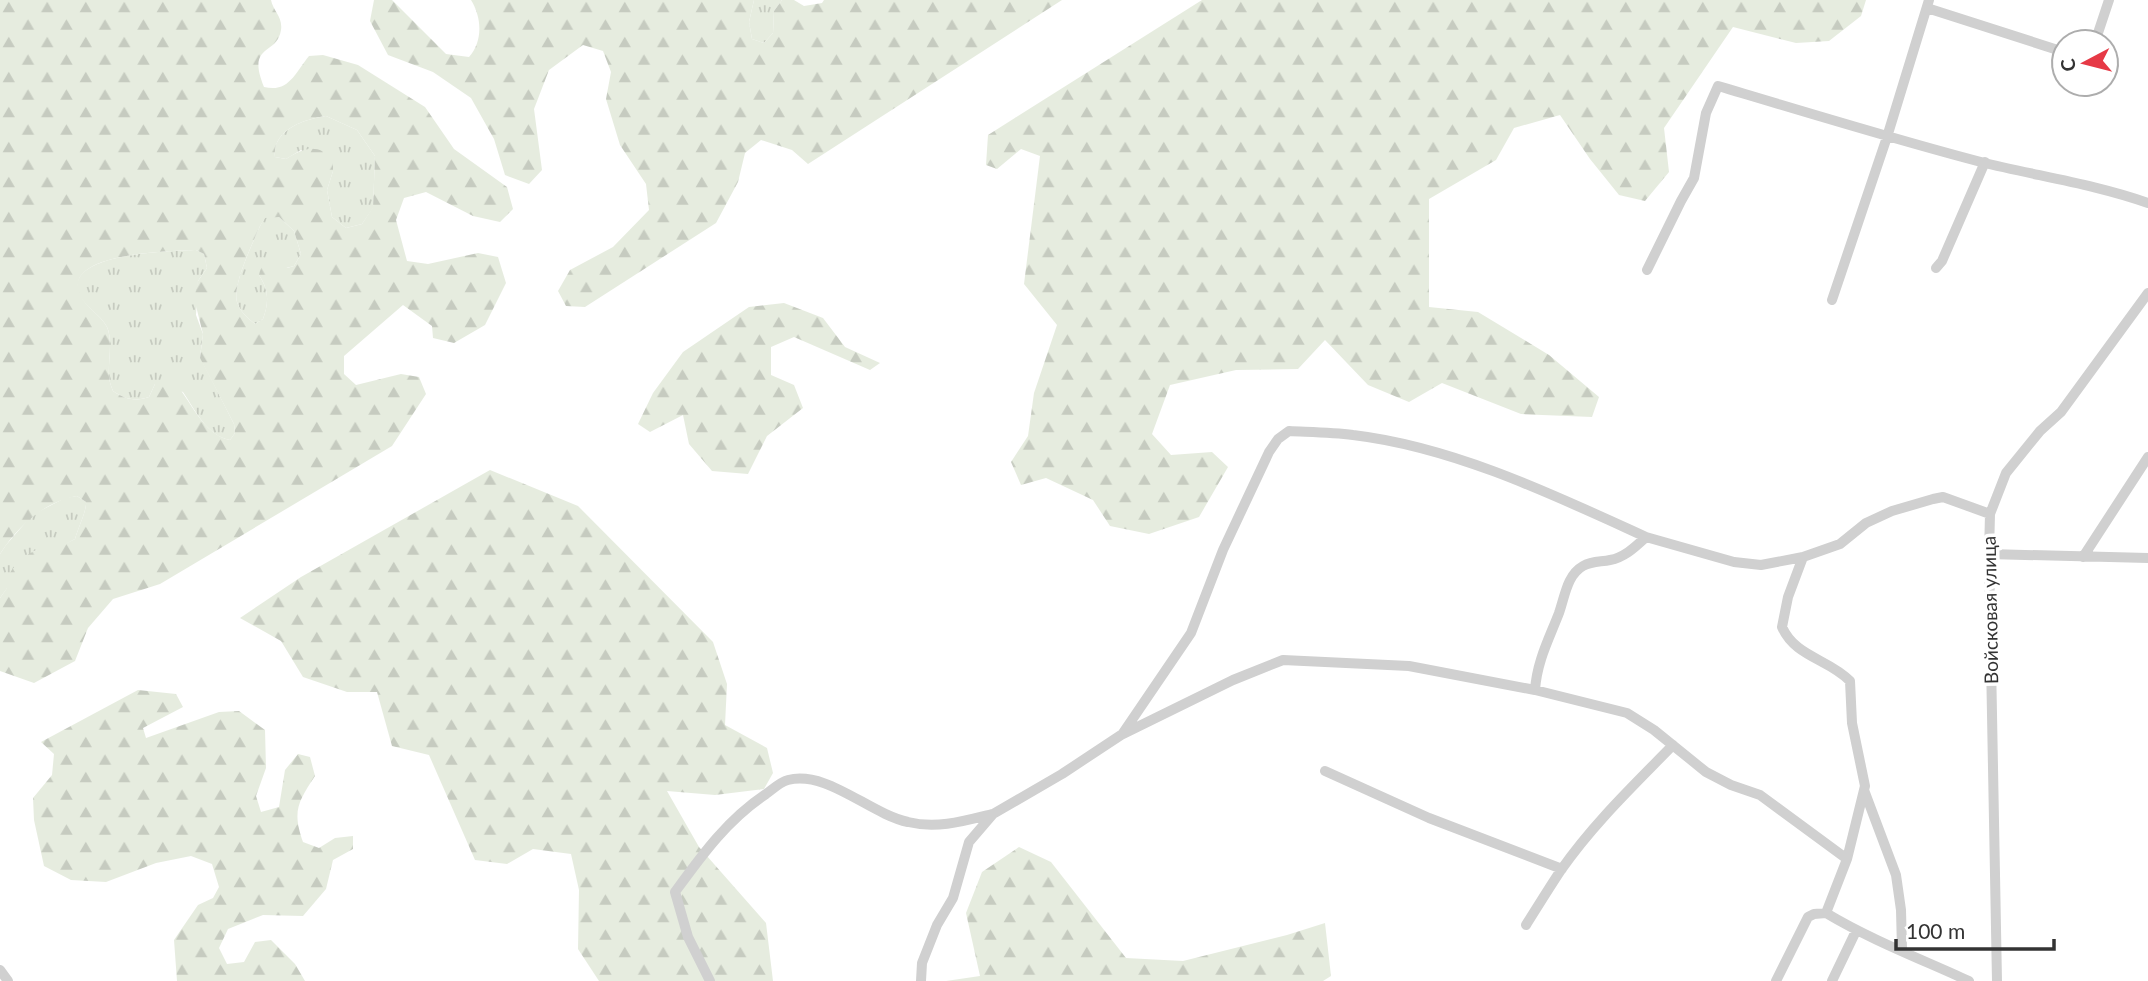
<svg xmlns="http://www.w3.org/2000/svg" width="2148" height="981" viewBox="0 0 2148 981" font-family="Lato,sans-serif">
  <style>
    .grass { fill: url(#grass-tufts) }
    .forest { fill: url(#forest-firs); fill-rule: evenodd }
    .lines { fill: none; stroke-linecap: round; stroke-linejoin: round }
    .minor { stroke: #d0d0d0; stroke-width: 10 }
    .labels { text-anchor: middle; stroke-width: 7; stroke-linejoin: round; paint-order: stroke }
    .street-label { font-size: 19px; fill: #333; stroke: #fff }
  </style>
  <defs>
    <pattern id="grass-tufts" width="24" height="20" patternUnits="userSpaceOnUse" patternTransform="scale(1.75)"><rect width="24" height="20" fill="#e6ecdf"/><path d="M3 7l-1-3M5 7V3M7 7l1-3M15 17l-1-3M17 17v-4M19 17l1-3" fill="none" stroke="#c6cbc0"/></pattern>
    <pattern id="forest-firs" width="22" height="20" patternUnits="userSpaceOnUse" patternTransform="scale(1.75)"><rect width="22" height="20" fill="#e6ecdf"/><path d="M5 1l3.5 6h-7zM16 11l3.5 6h-7z" fill="#c6cbc0"/></pattern>
  </defs>
  <rect width="100%" height="100%" fill="#fff"/>
  <path class="grass" d="M 754,0 L 782,0 L 774,11 L 773,33 L 764,43 L 752,39 L 749,22 Z
    M 326,116 L 357,130 L 375,156 L 373,208 L 362,224 L 346,228 L 332,217 L 327,190 L 333,171 L 301,150 L 286,159 L 275,157 C 272,130 304,119 326,116 Z
    M 265,217 L 279,217 L 294,231 L 301,254 L 294,266 L 259,275 C 269,290 269,302 263,319 L 255,324 C 248,318 240,312 237,302 C 232,285 253,243 260,226 Z
    M 196,250 L 204,254 L 207,268 L 198,281 L 196,315 L 203,334 L 200,357 L 234,424 L 235,433 L 230,440 C 207,436 195,410 183,392 L 155,384 L 149,397 C 135,402 125,399 113,391 C 111,386 109,381 109,375 C 108,361 113,340 107,327 C 101,315 85,307 79,294 C 62,252 175,251 196,250 Z
    M 77,496 L 86,502 C 87,510 78,528 75,539 L 62,546 L 34,551 L 0,598 L 0,554 L 6,545 L 32,515 L 65,498 Z"/>
  <path class="forest" d="M 0,0 L 271,0 C 273,11 283,17 281,30 C 277,56 246,43 264,87 C 289,93 295,73 309,56 L 323,55 L 358,65 L 425,107 L 454,149 L 507,187 L 513,209 L 500,222 L 473,216 L 426,192 L 404,198 L 396,220 L 407,261 L 428,264 L 478,253 L 498,257 L 506,283 L 485,325 L 454,343 L 433,338 L 432,326 L 403,305 L 344,356 L 344,374 L 356,385 L 401,374 L 419,377 L 426,394 L 392,446 L 160,584 L 113,599 L 88,628 L 75,661 L 34,683 L 0,671 L 0,598 L 7,588 C 4,573 23,555 37,550 C 51,545 61,547 75,539 C 78,528 87,510 86,502 L 77,496 C 44,502 18,526 0,554 ZM 326,116 L 357,130 L 375,156 L 373,207 L 362,224 L 346,228 L 332,217 L 327,190 L 333,171 L 333,159 C 317,143 304,148 286,159 L 275,157 C 272,130 304,119 326,116 ZM 265,218 L 279,217 L 294,231 L 301,254 L 294,266 L 287,268 C 275,261 263,257 259,275 C 269,290 269,302 263,319 L 255,324 C 248,318 240,312 237,302 C 232,285 253,243 260,226 ZM 196,250 L 204,254 L 207,268 L 198,281 L 194,298 L 203,334 L 200,358 L 234,424 L 235,433 L 230,440 C 203,435 190,399 173,380 L 163,378 L 155,384 L 149,397 C 135,402 125,399 113,391 C 111,386 109,381 109,375 C 108,361 113,341 107,327 C 101,315 85,307 80,294 C 61,252 175,251 196,250 Z
    M 374,0 L 392,0 L 446,54 L 469,57 C 483,41 482,18 471,0 L 754,0 L 749,22 L 752,39 L 764,43 L 773,33 L 774,11 L 782,0 L 794,0 L 804,6 L 822,3 L 824,0 L 1062,0 L 808,164 L 792,150 L 761,140 L 745,153 L 738,182 L 716,223 L 585,307 L 566,306 L 558,291 L 570,270 L 613,247 L 649,210 L 646,184 L 620,145 L 606,99 L 611,72 L 603,51 L 583,45 L 549,70 L 534,109 L 542,170 L 529,184 L 505,175 L 494,139 L 471,98 L 433,72 L 388,55 L 370,21 Z
    M 1202,0 L 1866,0 L 1861,16 L 1829,41 L 1796,43 L 1733,27 L 1664,128 L 1669,172 L 1645,201 L 1619,195 L 1590,159 L 1560,115 L 1514,128 L 1496,160 L 1429,199 L 1429,307 L 1478,312 L 1549,355 L 1599,397 L 1592,417 L 1521,414 L 1442,383 L 1409,402 L 1368,385 L 1325,340 L 1298,369 L 1236,370 L 1170,385 L 1152,434 L 1171,455 L 1212,452 L 1228,467 L 1199,517 L 1149,534 L 1110,526 L 1093,500 L 1046,478 L 1021,485 L 1011,462 L 1028,436 L 1034,393 L 1057,325 L 1024,284 L 1040,156 L 1021,149 L 997,169 L 986,165 L 988,135 Z
    M 784,303 L 823,318 L 845,347 L 880,363 L 870,370 L 794,337 L 771,347 L 771,375 L 794,385 L 803,408 L 767,436 L 748,474 L 712,471 L 689,444 L 683,415 L 650,432 L 638,424 L 653,393 L 683,352 L 749,307 Z
    M 490,470 L 578,506 L 713,642 L 727,684 L 725,725 L 767,748 L 773,773 L 764,789 L 715,795 L 667,791 L 699,847 L 766,923 L 773,981 L 599,981 L 578,949 L 579,890 L 571,854 L 533,849 L 507,864 L 475,860 L 429,755 L 392,746 L 377,692 L 347,692 L 303,677 L 281,641 L 240,618 L 301,577 Z
    M 138,690 L 176,694 L 183,707 L 143,728 L 146,738 L 219,712 L 239,711 L 265,730 L 266,768 L 256,796 L 261,812 L 279,807 L 285,770 L 298,754 L 310,757 L 315,776 C 298,802 292,811 303,842 L 319,848 L 335,838 L 353,836 L 353,849 L 333,860 L 326,889 L 303,916 L 263,915 L 228,929 L 219,948 L 227,964 L 244,962 L 255,942 L 271,940 L 295,964 L 305,981 L 177,981 L 174,940 L 198,905 L 213,898 L 219,887 L 212,864 L 191,856 L 156,863 L 106,882 L 71,880 L 44,866 L 34,820 L 33,798 L 52,775 L 54,754 L 41,742 Z
    M 1019,847 L 1051,862 L 1126,958 L 1183,961 L 1287,935 L 1325,923 L 1331,976 L 1323,981 L 946,981 L 980,976 L 966,913 L 982,872 Z"/>
  <g class="lines">
    <path class="minor" d="M 1927,8 L 2064,52
      M 2095,42 L 2109,0
      M 1936,268 L 1942,261 L 1985,162
      M 1647,270 L 1681,201 L 1694,178 L 1706,113 L 1718,86 C 1806,112 1893,139 1981,162 C 2037,176 2094,184 2148,203
      M 1832,300 L 1887,137 L 1929,0
      M 1989,554 L 2148,558
      M 1803,557 L 1761,565 L 1734,562 L 1646,537 C 1635,547 1625,557 1610,560 C 1601,562 1592,561 1583,566 C 1567,575 1565,596 1559,613 C 1549,639 1537,661 1535,690 L 1627,713 L 1654,730 L 1706,772 L 1731,785 L 1760,795 L 1847,859
      M 2083,557 L 2148,457
      M 1123,733 L 1191,633 L 1223,550 L 1269,452 L 1278,439 L 1289,431 C 1310,432 1332,432 1353,435 C 1454,447 1554,495 1646,537
      M 1325,771 L 1429,818 L 1562,869
      M 1864,790 L 1896,875 L 1901,910 L 1902,949
      M 1526,925 C 1538,906 1549,888 1561,870 C 1593,824 1634,785 1673,745
      M 0,970 L 8,981
      M 710,981 L 688,937 L 675,892 C 702,855 727,820 766,794 C 773,789 780,782 788,780 C 827,770 870,814 908,822 C 937,829 964,821 992,814
      M 921,981 L 922,963 L 937,925 L 953,898 L 969,842 L 993,814 L 1062,774 L 1121,735 L 1233,680 L 1283,660 L 1409,666 L 1535,690
      M 1776,981 L 1808,917 L 1814,914 L 1826,913
      M 1832,981 L 1856,931
      M 1969,981 C 1921,959 1871,940 1826,913 L 1847,859 L 1865,786 L 1852,723 L 1850,681 C 1829,659 1795,657 1782,627 L 1788,597 L 1803,557 L 1840,544 L 1866,523 L 1892,511 L 1933,499 L 1943,497 L 1990,514
      M 1997,981 L 1989,554 L 1990,514 L 2006,473 L 2040,431 L 2061,412 L 2148,293"/>
  </g>
  <g class="labels">
    <g class="street-label">
      <text transform="translate(1990 610) rotate(-91)" y="7">Войсковая улица</text>
    </g>
  </g>
  <g transform="translate(2085 63) rotate(263)"><circle r="33" fill="#ffffff" stroke="#adadad" stroke-width="2"/>
  <path d="M0-5L12 26L0 18L-12 26Z" fill="#e63946"/>
  <text y="-10" font-size="19" font-weight="bold" text-anchor="middle" fill="#333333">С</text>
  </g>
  <path d="M1896 939v10h158v-10" fill="none" stroke="#333333" stroke-width="3.5"/>
  <text x="1906" y="939" font-size="21" fill="#333333" stroke="#ffffff" stroke-width="5" paint-order="stroke">100 m</text>
</svg>
